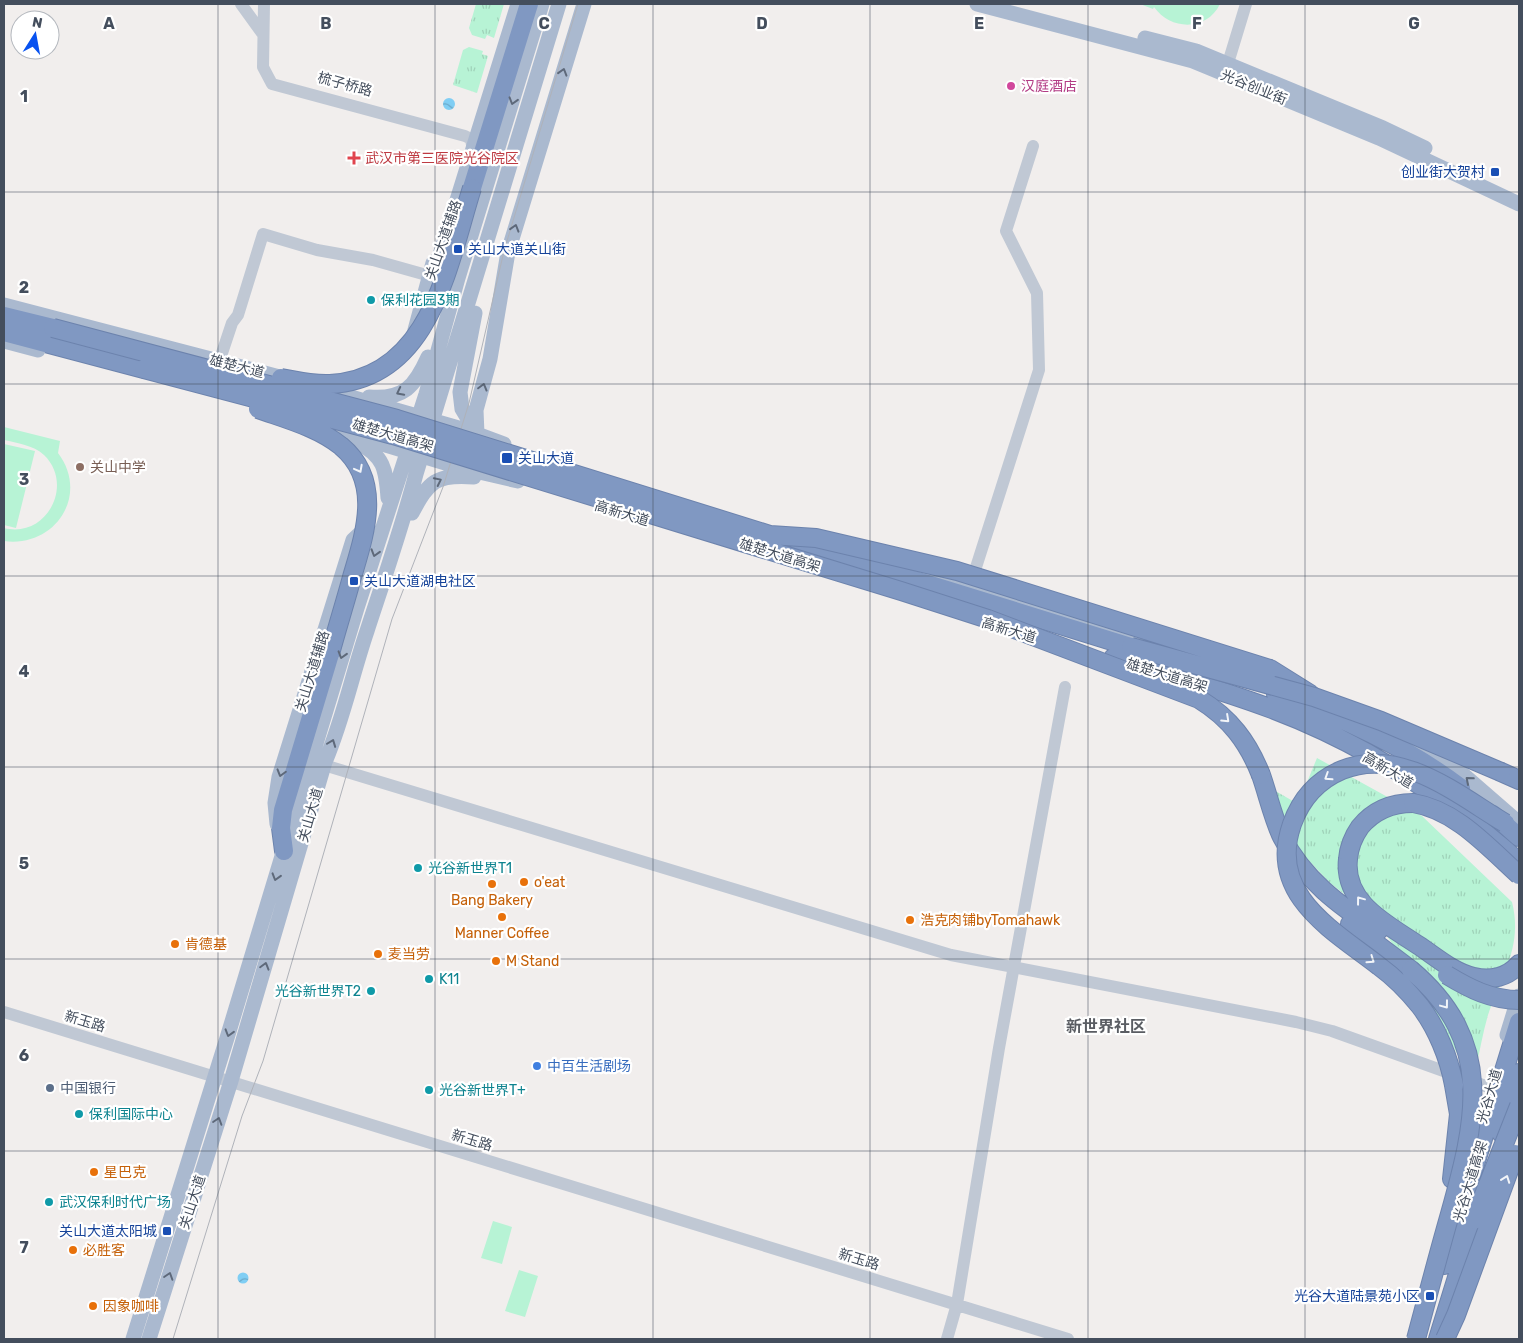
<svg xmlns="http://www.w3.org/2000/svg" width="1523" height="1343" viewBox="0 0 1523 1343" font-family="Rubik,'Noto Sans SC',sans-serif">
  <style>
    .grass { fill: url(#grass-tufts) }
    .garden { fill: #b7f3d5 }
    .water { fill: url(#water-waves) }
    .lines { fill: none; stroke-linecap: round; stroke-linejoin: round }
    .highway-casing { stroke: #6c83ad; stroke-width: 20 }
    .minor { stroke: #c0c8d4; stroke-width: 12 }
    .major { stroke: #aab9cf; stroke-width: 15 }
    .highway { stroke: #8098c2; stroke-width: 18 }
    .tram { stroke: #afb2b9; stroke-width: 1 }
    .highway-bridge-casing { stroke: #6c83ad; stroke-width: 20; stroke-linecap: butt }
    .highway-bridge { stroke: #8098c2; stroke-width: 18 }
    .oneway { stroke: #5e697a }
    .oneway2 { stroke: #f2f5f9 }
    .grid { fill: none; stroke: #444e5d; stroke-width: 1; stroke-opacity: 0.55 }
    .hotel-dot { fill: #d1479c; stroke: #fff; stroke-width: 2 }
    .health-dot { fill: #e0444e; stroke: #fff; stroke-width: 2 }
    .transit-dot { fill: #1a4fb4; stroke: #fff; stroke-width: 2 }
    .culture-dot { fill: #0f9aa8; stroke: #fff; stroke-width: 2 }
    .education-dot { fill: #8d6e63; stroke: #fff; stroke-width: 2 }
    .food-dot { fill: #e8710a; stroke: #fff; stroke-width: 2 }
    .shop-dot { fill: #3f7fe0; stroke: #fff; stroke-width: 2 }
    .service-dot { fill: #5c6f8a; stroke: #fff; stroke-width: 2 }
    .labels { text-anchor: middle; stroke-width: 4.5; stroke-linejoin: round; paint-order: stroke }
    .street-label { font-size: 14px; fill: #444e5d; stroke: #fff }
    .hotel-label { font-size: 14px; fill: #b23c85; stroke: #fff; text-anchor: start }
    .health-label { font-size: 14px; fill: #be3a42; stroke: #fff; text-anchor: start }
    .transit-label { font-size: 14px; fill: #164399; stroke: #fff; text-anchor: end }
    .culture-label { font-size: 14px; fill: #0d838f; stroke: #fff; text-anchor: start }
    .education-label { font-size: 14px; fill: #785e54; stroke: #fff; text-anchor: start }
    .food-label { font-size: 14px; fill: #c56008; stroke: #fff; text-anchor: start }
    .shop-label { font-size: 14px; fill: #366cbe; stroke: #fff; text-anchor: start }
    .service-label { font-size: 14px; fill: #4e5e75; stroke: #fff; text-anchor: start }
    .quarter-label { font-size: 16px; font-weight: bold; fill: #5a5d63; stroke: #fff }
    .grid-label { font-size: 16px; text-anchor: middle; font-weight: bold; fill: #444e5d; stroke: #fff; stroke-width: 4.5; stroke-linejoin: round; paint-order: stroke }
  </style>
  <defs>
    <pattern id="grass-tufts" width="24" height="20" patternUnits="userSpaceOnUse" patternTransform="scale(1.25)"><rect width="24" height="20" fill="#b7f3d5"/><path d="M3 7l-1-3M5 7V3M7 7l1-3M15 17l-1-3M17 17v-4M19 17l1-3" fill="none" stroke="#9fd2b9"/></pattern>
    <pattern id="water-waves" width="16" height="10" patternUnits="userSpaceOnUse" patternTransform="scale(1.25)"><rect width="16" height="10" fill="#80cef4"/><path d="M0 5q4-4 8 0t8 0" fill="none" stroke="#6aa9c9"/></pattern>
  </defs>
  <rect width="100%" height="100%" fill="#f1eeed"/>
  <path class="grass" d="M 476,4 L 504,4 L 494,38 L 487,35 L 485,39 L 472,35 L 469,28 Z
    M 469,47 L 483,51 L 482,54 L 488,56 L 477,93 L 453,85 L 463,50 Z
    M 1317,758 L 1422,816 L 1512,902 C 1523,946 1502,974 1488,1015 C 1483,1032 1480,1050 1476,1068 L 1462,1063 L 1422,987 L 1374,917 L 1330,883 L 1296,847 L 1272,789 L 1298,804 Z"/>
  <path class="garden" d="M 1140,4 L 1220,4 C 1207,31 1171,31 1154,7 L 1153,9 Z
    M 4,427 L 60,441 L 58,453 C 90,495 55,548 4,541 L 4,528 C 46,539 75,485 44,455 C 33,445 17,443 4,440 Z
    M 4,444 L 35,451 L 16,528 L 4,525 Z
    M 493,1221 L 512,1227 L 502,1264 L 481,1258 Z
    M 519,1270 L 538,1276 L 525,1317 L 505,1311 Z"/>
  <path class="water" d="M443 104a6 6 0 1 1 12 0a6 6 0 1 1-12 0Z
    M237.5 1278a5.5 5.5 0 1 1 11 0a5.5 5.5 0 1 1-11 0Z"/>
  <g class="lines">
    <g class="highway-casing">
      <path id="highway" d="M 472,188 L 529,4
        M 4,316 L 53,328
        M 4,332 L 144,369
        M 782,539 L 1144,651
        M 1113,658 C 1166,675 1220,689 1272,709 C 1365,744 1445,796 1519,862
        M 1270,669 L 1310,694
        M 1276,694 C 1338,715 1409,748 1461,788
        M 1501,772 L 1519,780
        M 1261,775 C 1268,795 1273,818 1282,837 C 1303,879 1340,906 1378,931
        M 1413,803 C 1391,803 1374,810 1360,827 C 1353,837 1349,847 1348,859 C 1343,903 1387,924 1418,945 C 1435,956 1454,973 1474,977 C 1491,981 1508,977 1519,964
        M 1493,814 L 1519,837
        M 284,851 L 281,828 L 283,810 L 330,654
        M 1350,924 L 1411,970
        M 1501,1133 L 1519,1073
        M 1452,1179 L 1459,1114 L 1454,1085
        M 1444,1265 L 1519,1022
        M 1438,1339 L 1479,1206"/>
    </g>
    <path class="minor" d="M 241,4 L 262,33
      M 264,4 L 263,67 L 272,84 L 465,136 L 471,139 L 473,151
      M 1225,73 L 1246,4
      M 219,362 L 232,323 L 238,315 L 263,234 L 317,250 L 373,260 L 430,276
      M 971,583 L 1039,370 L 1037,293 L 1006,231 L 1033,146
      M 324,765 L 951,955 L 1296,1022 L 1332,1031 L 1491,1088
      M 4,1012 L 1068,1339
      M 947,1339 L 957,1304 L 999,1048 L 1065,687"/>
    <path class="major" d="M 977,4 L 1193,61 L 1379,138 L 1519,204
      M 1145,38 L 1196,51 L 1383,128 L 1425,148
      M 4,305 L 291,380
      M 475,313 L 460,392 L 462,409 L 477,434
      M 415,330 L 433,263 L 439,258 L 518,4
      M 4,341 L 38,350
      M 316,387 L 469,431 L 504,444
      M 369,397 C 404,400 415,386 428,357
      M 316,424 L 462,468 L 518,481
      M 477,434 L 476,410 L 490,359 L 508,252 L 584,4
      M 357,442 C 384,456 386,469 388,498
      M 412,513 C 429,481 436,474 474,477
      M 901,566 L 1084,620 L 1192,656
      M 1414,743 L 1450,763 L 1519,823
      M 277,824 L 275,803 L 279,777 L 353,540 L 368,526
      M 1507,1035 L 1519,996
      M 133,1339 L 227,1038 L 357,608 L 426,394 L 458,278 L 542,4
      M 149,1339 L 231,1081 L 325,762 C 343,720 352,675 367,631 C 384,579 402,527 416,474 L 559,4"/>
    <use href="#highway" class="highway"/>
    <path class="tram" d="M 173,1339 L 242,1116 L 263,1061 L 392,619 L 443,487 L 469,403 L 504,251 L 578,4"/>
    <g class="highway-bridge-casing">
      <path id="highway-bridge" d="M 53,328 L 397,419 L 770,535 L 816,538 L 957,571 L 1270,669
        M 144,369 L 393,435 L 901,591 L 988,619 L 1199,699 C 1230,718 1248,742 1261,775
        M 281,378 C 297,381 314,385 330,384 C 431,379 448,264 472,188
        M 258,409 C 286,419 317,427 341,446 C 383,481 365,533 352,577 C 345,603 337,628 330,654
        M 1131,647 L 1314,697 L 1381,721 L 1501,772
        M 1413,803 C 1456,810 1488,847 1519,875
        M 1411,970 C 1496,1042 1476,1120 1450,1214 C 1438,1256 1427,1298 1416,1339
        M 1447,975 C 1470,989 1492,1000 1519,1000
        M 1454,1085 C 1449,1058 1437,1028 1420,1006 C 1408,991 1394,977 1379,966 C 1333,930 1267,895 1292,824 C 1301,799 1318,780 1342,770 C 1400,746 1458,795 1505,823
        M 1474,1220 L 1519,1106
        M 1445,1339 L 1456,1315 L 1515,1154"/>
    </g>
    <use href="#highway-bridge" class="highway-bridge"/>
  </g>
  <defs><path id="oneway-chevron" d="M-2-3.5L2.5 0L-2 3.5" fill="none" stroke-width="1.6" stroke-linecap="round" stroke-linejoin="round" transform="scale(1.25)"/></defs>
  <g class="oneway">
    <use href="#oneway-chevron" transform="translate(563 72) rotate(-73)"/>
    <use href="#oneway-chevron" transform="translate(513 101) rotate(107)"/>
    <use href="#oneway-chevron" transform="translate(515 228) rotate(-73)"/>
    <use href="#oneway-chevron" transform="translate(483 387) rotate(-75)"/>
    <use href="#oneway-chevron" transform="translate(400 392) rotate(153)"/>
    <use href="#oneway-chevron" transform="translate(438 481) rotate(-26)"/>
    <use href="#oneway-chevron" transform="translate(375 553) rotate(107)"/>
    <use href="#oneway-chevron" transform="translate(342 655) rotate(107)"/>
    <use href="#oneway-chevron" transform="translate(332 743) rotate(-69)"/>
    <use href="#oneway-chevron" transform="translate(281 773) rotate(106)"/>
    <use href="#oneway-chevron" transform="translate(1469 780) rotate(-139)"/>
    <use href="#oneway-chevron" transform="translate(276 877) rotate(107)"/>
    <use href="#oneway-chevron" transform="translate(265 966) rotate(-74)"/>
    <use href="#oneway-chevron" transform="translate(229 1033) rotate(107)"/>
    <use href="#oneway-chevron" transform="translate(218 1121) rotate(-72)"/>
    <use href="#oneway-chevron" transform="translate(169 1276) rotate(-72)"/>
  </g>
  <g class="oneway2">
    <use href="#oneway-chevron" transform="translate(359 469) rotate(62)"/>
    <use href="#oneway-chevron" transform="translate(1226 719) rotate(43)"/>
    <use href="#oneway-chevron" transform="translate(1328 777) rotate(147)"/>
    <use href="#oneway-chevron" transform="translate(1360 900) rotate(-127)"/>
    <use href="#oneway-chevron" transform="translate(1371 960) rotate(35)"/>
    <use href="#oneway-chevron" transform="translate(1445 1005) rotate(53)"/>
    <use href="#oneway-chevron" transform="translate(1506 1179) rotate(-70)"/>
  </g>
  <path class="grid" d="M 218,4 L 218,1339M 435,4 L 435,1339M 653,4 L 653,1339M 870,4 L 870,1339M 1088,4 L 1088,1339M 1305,4 L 1305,1339M 4,192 L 1519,192M 4,384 L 1519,384M 4,576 L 1519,576M 4,767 L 1519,767M 4,959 L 1519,959M 4,1151 L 1519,1151"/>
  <circle class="hotel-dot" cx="1011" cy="86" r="5"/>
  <path class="health-dot" d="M351.5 150.5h5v5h5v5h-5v5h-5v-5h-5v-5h5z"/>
  <g class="transit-dot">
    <rect x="1490" y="167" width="10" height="10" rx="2.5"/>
    <rect x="453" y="244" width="10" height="10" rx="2.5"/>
    <rect x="501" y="452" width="12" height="12" rx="2.5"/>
    <rect x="349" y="576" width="10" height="10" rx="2.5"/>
    <rect x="162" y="1226" width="10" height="10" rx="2.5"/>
    <rect x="1425" y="1291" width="10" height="10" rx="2.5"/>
  </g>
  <g class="culture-dot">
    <circle cx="371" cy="300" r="5"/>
    <circle cx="418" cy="868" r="5"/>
    <circle cx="429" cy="979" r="5"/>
    <circle cx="371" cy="991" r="5"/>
    <circle cx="429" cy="1090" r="5"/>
    <circle cx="79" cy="1114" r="5"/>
    <circle cx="49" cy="1202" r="5"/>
  </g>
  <circle class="education-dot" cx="80" cy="467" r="5"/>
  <g class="food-dot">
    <circle cx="524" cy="882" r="5"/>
    <circle cx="492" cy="884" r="5"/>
    <circle cx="502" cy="917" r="5"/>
    <circle cx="910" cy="920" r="5"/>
    <circle cx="175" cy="944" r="5"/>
    <circle cx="378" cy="954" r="5"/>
    <circle cx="496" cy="961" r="5"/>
    <circle cx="94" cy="1172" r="5"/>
    <circle cx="73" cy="1250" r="5"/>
    <circle cx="93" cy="1306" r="5"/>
  </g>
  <circle class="shop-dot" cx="537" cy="1066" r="5"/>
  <circle class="service-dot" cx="50" cy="1088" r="5"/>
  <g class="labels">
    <g class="street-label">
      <text transform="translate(345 84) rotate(15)" y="5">梳子桥路</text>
      <text transform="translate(1254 87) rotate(22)" y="5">光谷创业街</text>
      <text transform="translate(443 240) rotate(-71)" y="5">关山大道辅路</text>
      <text transform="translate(237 366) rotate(14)" y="5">雄楚大道</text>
      <text transform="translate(393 435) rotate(16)" y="5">雄楚大道高架</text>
      <text transform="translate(622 513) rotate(17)" y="5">高新大道</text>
      <text transform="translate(780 555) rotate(17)" y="5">雄楚大道高架</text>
      <text transform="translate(1009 630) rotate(17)" y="5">高新大道</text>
      <text transform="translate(312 671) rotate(-73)" y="5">关山大道辅路</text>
      <text transform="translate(1167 675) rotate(17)" y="5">雄楚大道高架</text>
      <text transform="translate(1388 770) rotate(31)" y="5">高新大道</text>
      <text transform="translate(310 815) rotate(-74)" y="5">关山大道</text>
      <text transform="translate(85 1021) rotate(17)" y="5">新玉路</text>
      <text transform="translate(1489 1096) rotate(-74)" y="5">光谷大道</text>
      <text transform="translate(472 1140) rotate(17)" y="5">新玉路</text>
      <text transform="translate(1470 1181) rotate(-73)" y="5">光谷大道高架</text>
      <text transform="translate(192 1202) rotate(-72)" y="5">关山大道</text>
      <text transform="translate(859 1259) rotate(17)" y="5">新玉路</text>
    </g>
    <g class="hotel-label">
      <text x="1021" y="91">汉庭酒店</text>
    </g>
    <g class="health-label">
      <text x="365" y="163">武汉市第三医院光谷院区</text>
    </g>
    <g class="transit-label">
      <text x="1485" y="177">创业街大贺村</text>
      <text x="468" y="254" text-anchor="start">关山大道关山街</text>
      <text x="518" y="463" text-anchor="start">关山大道</text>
      <text x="364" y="586" text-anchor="start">关山大道湖电社区</text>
      <text x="157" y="1236">关山大道太阳城</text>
      <text x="1420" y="1301">光谷大道陆景苑小区</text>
    </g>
    <g class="culture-label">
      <text x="381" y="305">保利花园3期</text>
      <text x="428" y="873">光谷新世界T1</text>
      <text x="439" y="984">K11</text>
      <text x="361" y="996" text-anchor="end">光谷新世界T2</text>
      <text x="439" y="1095">光谷新世界T+</text>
      <text x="89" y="1119">保利国际中心</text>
      <text x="59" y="1207">武汉保利时代广场</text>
    </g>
    <g class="education-label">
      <text x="90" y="472">关山中学</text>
    </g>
    <g class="food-label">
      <text x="534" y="887">o'eat</text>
      <text x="492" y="905" text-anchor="middle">Bang Bakery</text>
      <text x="920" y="925">浩克肉铺byTomahawk</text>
      <text x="502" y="938" text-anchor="middle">Manner Coffee</text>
      <text x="185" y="949">肯德基</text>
      <text x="388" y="959">麦当劳</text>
      <text x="506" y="966">M Stand</text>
      <text x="104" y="1177">星巴克</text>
      <text x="83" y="1255">必胜客</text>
      <text x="103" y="1311">因象咖啡</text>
    </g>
    <g class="shop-label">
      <text x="547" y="1071">中百生活剧场</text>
    </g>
    <g class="service-label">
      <text x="60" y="1093">中国银行</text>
    </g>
    <g class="quarter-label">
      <text x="1106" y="1032">新世界社区</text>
    </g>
  </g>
  <g class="grid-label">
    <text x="109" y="29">A</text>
    <text x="326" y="29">B</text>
    <text x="544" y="29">C</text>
    <text x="762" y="29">D</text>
    <text x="979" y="29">E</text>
    <text x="1197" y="29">F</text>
    <text x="1414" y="29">G</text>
    <text x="24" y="102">1</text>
    <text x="24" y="293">2</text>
    <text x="24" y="485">3</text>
    <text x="24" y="677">4</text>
    <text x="24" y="869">5</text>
    <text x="24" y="1061">6</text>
    <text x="24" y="1253">7</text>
  </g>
  <rect width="1523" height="1343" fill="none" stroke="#444e5d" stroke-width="10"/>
  <g transform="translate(35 35) rotate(11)"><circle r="24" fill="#ffffff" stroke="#b4b8be"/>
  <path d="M0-4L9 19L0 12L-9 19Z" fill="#0852f0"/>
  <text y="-8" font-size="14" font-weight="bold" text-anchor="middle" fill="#444e5d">N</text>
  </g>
</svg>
